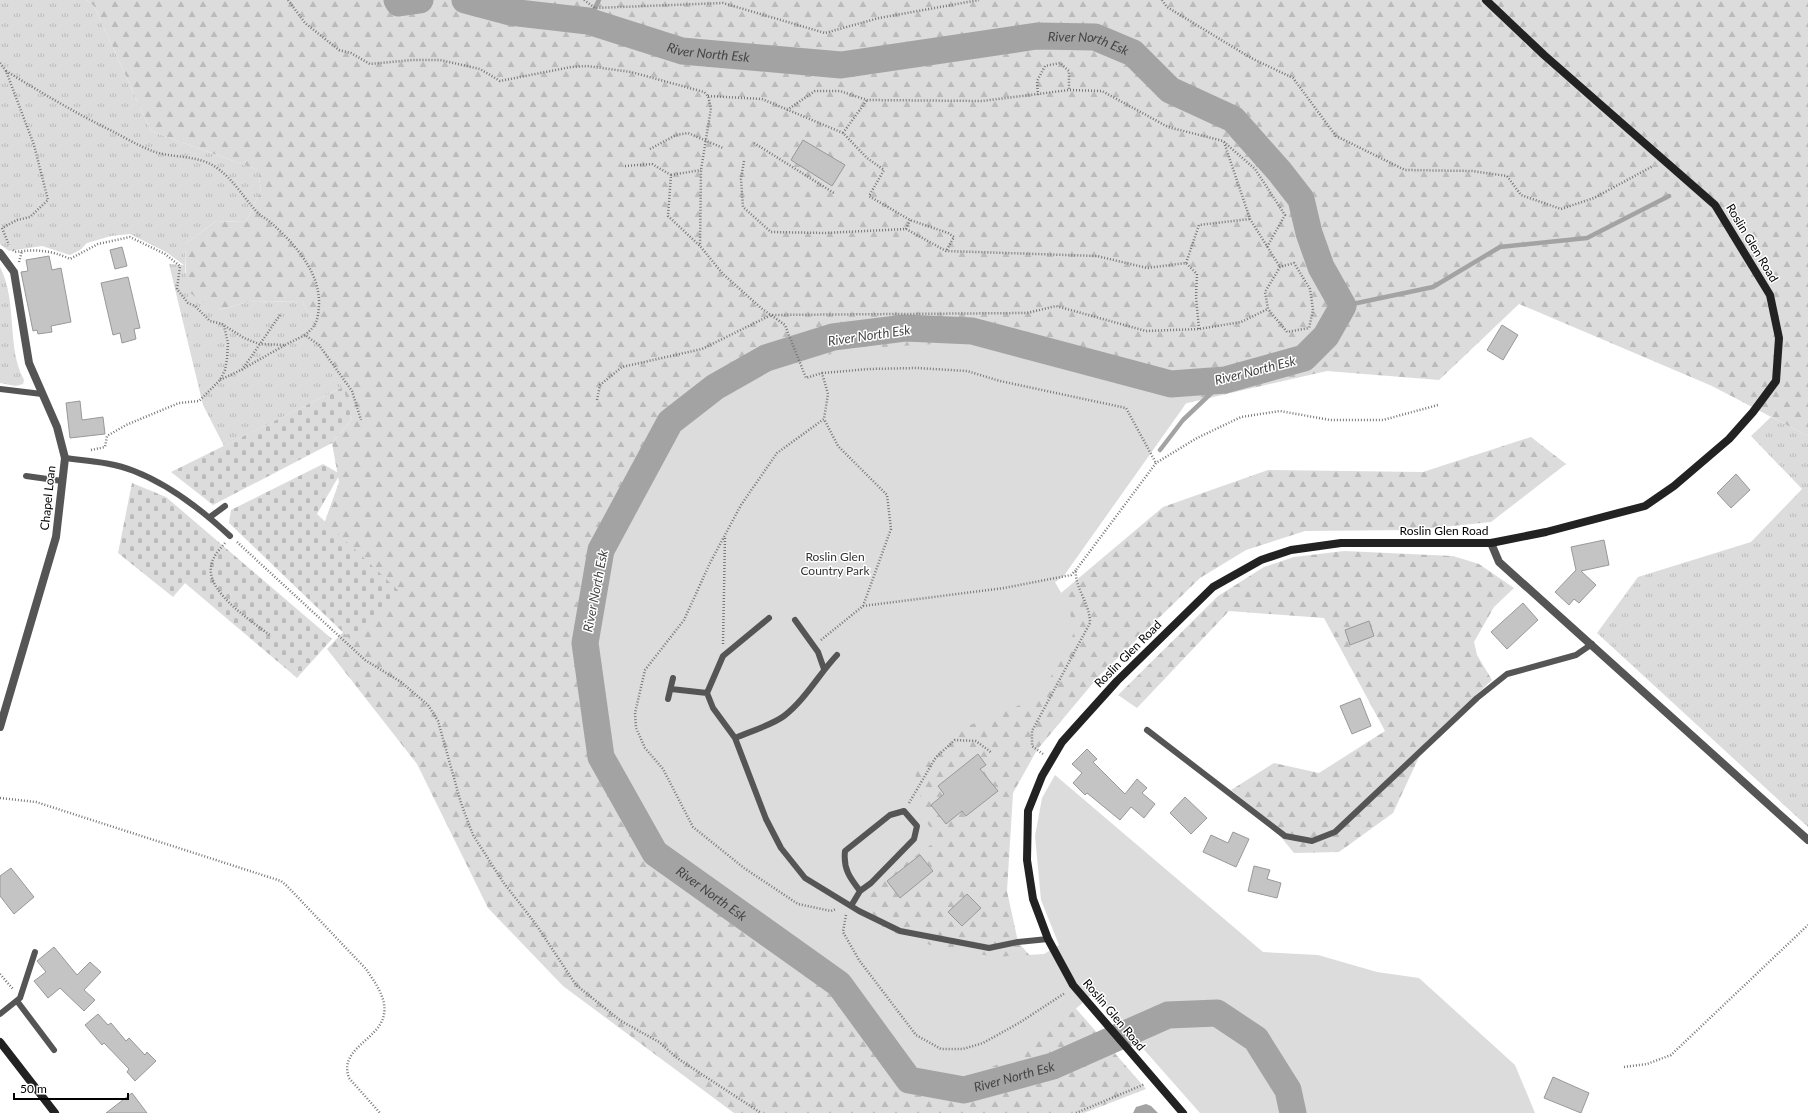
<svg xmlns="http://www.w3.org/2000/svg" width="1808" height="1113" viewBox="0 0 1808 1113" font-family="Lato,sans-serif">
  <style>
    .grass { fill: url(#grass-tufts) }
    .forest { fill: url(#forest-firs) }
    .cemetery { fill: url(#cemetery-stones) }
    .park { fill: #dcdcdc }
    .water { fill: #a3a3a3 }
    .lines { fill: none; stroke-linecap: round; stroke-linejoin: round }
    .stream { stroke: #a3a3a3; stroke-width: 4.5 }
    .river { stroke: #a3a3a3; stroke-width: 27 }
    .building { fill: #c4c4c4; stroke: #999 }
    .path { stroke: #777; stroke-width: 2.5; stroke-dasharray: 1 2; stroke-linecap: butt }
    .lane { stroke: #555; stroke-width: 6 }
    .street { stroke: #555; stroke-width: 8 }
    .secondary { stroke: #222; stroke-width: 8 }
    .path-bridge { stroke: #777; stroke-width: 2.5; stroke-dasharray: 1 2; stroke-linecap: butt }
    .labels { text-anchor: middle; stroke-width: 3; stroke-linejoin: round; paint-order: stroke }
    .street-label { font-size: 12px; fill: #000; stroke: #fff }
    .park-label { font-size: 12px; fill: #333; stroke: #fff }
    .water-label { font-size: 13px; font-style: italic; fill: #444; stroke: #fff }
  </style>
  <defs>
    <pattern id="grass-tufts" width="24" height="20" patternUnits="userSpaceOnUse"><rect width="24" height="20" fill="#dcdcdc"/><path d="M3 7l-1-3M5 7V3M7 7l1-3M15 17l-1-3M17 17v-4M19 17l1-3" fill="none" stroke="#bbb"/></pattern>
    <pattern id="forest-firs" width="22" height="20" patternUnits="userSpaceOnUse"><rect width="22" height="20" fill="#dcdcdc"/><path d="M5 1l3.5 6h-7zM16 11l3.5 6h-7z" fill="#bbb"/></pattern>
    <pattern id="cemetery-stones" width="16" height="16" patternUnits="userSpaceOnUse"><rect width="16" height="16" fill="#dcdcdc"/><path d="M2 7V4a2 2 0 0 1 4 0v3zM10 15v-3a2 2 0 0 1 4 0v3z" fill="#bbb"/></pattern>
  </defs>
  <rect width="100%" height="100%" fill="#fff"/>
  <path class="grass" d="M 0,0 L 86,0 L 94,6 L 151,131 L 258,170 L 261,190 L 246,222 L 216,221 L 185,244 L 185,273 L 219,310 L 248,302 L 302,301 L 322,338 L 343,387 L 224,446 L 203,405 L 169,264 L 184,265 L 166,252 L 130,234 L 111,236 L 87,243 L 80,250 L 70,255 L 42,246 L 9,251 L 0,244 Z
    M 0,267 C 18,302 6,346 24,380 L 23,384 L 16,386 L 0,383 Z
    M 1771,417 L 1808,436 L 1808,827 L 1597,633 L 1638,577 L 1751,542 L 1802,489 L 1751,436 Z"/>
  <path class="forest" d="M 86,0 L 1808,0 L 1808,436 L 1712,386 L 1519,304 L 1439,380 L 1327,371 L 1157,410 L 977,543 L 1029,620 L 1163,507 L 1268,470 L 1423,472 L 1531,437 L 1566,464 L 1491,522 L 1413,530 L 1305,531 L 1246,550 L 1200,578 L 1098,677 L 1037,750 L 1013,793 L 1007,891 L 1018,942 L 1146,1089 L 1084,1113 L 734,1113 L 563,986 L 488,908 L 417,764 L 327,649 L 380,593 L 324,524 L 339,482 L 332,443 L 352,419 C 340,377 322,339 302,301 L 248,302 L 219,310 L 201,301 L 186,290 L 185,244 L 216,221 L 246,222 L 261,190 L 258,170 L 151,131 L 94,6 Z
    M 1344,551 L 1453,556 L 1479,564 L 1514,588 L 1494,607 L 1474,642 L 1477,655 L 1492,680 L 1426,742 L 1393,813 L 1339,852 L 1294,853 L 1266,819 L 1231,790 L 1274,763 L 1319,773 L 1385,731 L 1324,618 L 1229,611 L 1137,708 L 1118,695 L 1218,596 L 1264,567 L 1294,557 Z"/>
  <path class="cemetery" d="M 343,387 L 352,419 L 332,443 L 213,505 L 171,472 Z
    M 323,464 L 340,474 L 317,514 L 401,593 L 351,640 L 229,523 L 231,510 Z
    M 132,483 L 166,497 L 332,639 L 297,678 L 185,583 L 173,597 L 118,553 Z"/>
  <path class="park" d="M 970,342 L 1167,393 L 1192,395 L 1063,577 L 1055,582 L 1067,603 L 1075,631 L 1040,697 L 945,735 L 914,769 L 927,823 L 939,839 L 878,883 L 867,903 L 874,926 L 930,945 L 995,957 L 1044,954 L 1059,945 L 1041,900 L 1035,836 L 1042,798 L 1055,775 L 1263,952 L 1318,955 L 1377,972 L 1419,978 L 1515,1065 L 1535,1113 L 1200,1113 L 1094,993 L 1049,1032 L 1000,1063 L 964,1080 L 914,1074 L 883,1029 L 840,973 L 662,850 L 608,758 L 592,646 L 607,553 L 676,428 L 743,380 L 818,356 L 883,347 Z"/>
  <path class="water" d="M 1146,1104 L 1151,1106 L 1158,1113 L 1133,1113 L 1136,1107 Z"/>
  <g class="lines">
    <path class="stream" d="M 588,21 L 599,0
      M 1343,306 L 1433,287 L 1500,247 L 1587,238 L 1669,196
      M 1160,450 L 1183,420 L 1225,380"/>
    <g class="river">
      <path d="M 397,0 L 399,3 L 420,0"/>
      <path id="s1" d="M 465,0 L 510,12 L 588,21 L 682,51 L 841,65 L 1037,36 L 1095,37 L 1133,53 L 1170,90 L 1233,119 L 1280,172 L 1301,199 L 1309,233 L 1321,267 L 1343,306 L 1326,336 L 1304,358 L 1225,380 L 1171,384 L 972,331 L 905,328 L 833,337 L 766,358 L 715,387 L 670,422 L 601,550 L 585,643 L 601,757 L 655,853 L 839,984 L 909,1080 L 964,1090 L 1053,1066 L 1168,1015 L 1217,1013 L 1256,1039 L 1288,1090 L 1293,1113"/>
    </g>
  </g>
  <path class="building" d="M 803,140 L 845,165 L 832,186 L 791,160 Z
    M 122,247 L 127,266 L 115,269 L 110,250 Z
    M 49,256 L 52,270 L 61,268 L 71,322 L 51,326 L 52,332 L 38,334 L 37,330 L 33,331 L 21,272 L 28,271 L 26,260 Z
    M 128,277 L 140,328 L 134,329 L 136,339 L 122,343 L 120,333 L 113,335 L 101,283 Z
    M 1502,325 L 1518,335 L 1503,360 L 1487,350 Z
    M 80,401 L 82,420 L 103,417 L 105,434 L 70,438 L 66,403 Z
    M 1736,474 L 1750,490 L 1731,508 L 1717,493 Z
    M 1604,540 L 1609,565 L 1581,571 L 1596,585 L 1579,603 L 1574,599 L 1569,605 L 1555,592 L 1576,570 L 1571,547 Z
    M 1523,603 L 1538,620 L 1507,649 L 1491,632 Z
    M 1369,621 L 1374,636 L 1350,645 L 1345,630 Z
    M 1360,698 L 1371,726 L 1352,734 L 1340,706 Z
    M 1087,749 L 1097,759 L 1093,762 L 1125,794 L 1137,779 L 1147,788 L 1142,793 L 1155,804 L 1144,818 L 1131,807 L 1120,820 L 1087,793 L 1085,795 L 1073,783 L 1082,773 L 1072,764 Z
    M 978,754 L 986,765 L 980,769 L 998,791 L 966,816 L 962,811 L 946,824 L 931,805 L 944,794 L 938,786 Z
    M 1185,797 L 1207,818 L 1191,834 L 1170,813 Z
    M 1233,832 L 1249,839 L 1236,867 L 1203,852 L 1211,835 L 1228,843 Z
    M 920,855 L 933,871 L 900,898 L 887,881 Z
    M 1254,866 L 1270,870 L 1267,879 L 1281,883 L 1277,898 L 1248,891 Z
    M 11,868 L 34,897 L 14,914 L 0,896 L 0,876 Z
    M 967,894 L 981,908 L 962,926 L 948,912 Z
    M 54,947 L 77,975 L 90,962 L 101,972 L 84,990 L 95,1000 L 84,1011 L 60,988 L 48,998 L 34,981 L 46,972 L 37,961 Z
    M 98,1014 L 108,1025 L 111,1023 L 126,1041 L 129,1038 L 145,1055 L 147,1052 L 156,1061 L 135,1081 L 127,1072 L 129,1069 L 104,1043 L 102,1045 L 85,1025 Z
    M 1553,1077 L 1589,1093 L 1581,1113 L 1544,1098 Z
    M 132,1093 L 147,1113 L 106,1113 Z"/>
  <g class="lines">
    <path class="path" d="M 288,0 L 305,23 L 339,50 L 351,53 L 370,64 L 412,60 L 440,60 L 480,69 L 500,81 L 571,67 L 587,66 L 631,72 L 704,92 L 708,96 L 711,108 L 701,170 L 700,246
      M 584,0 L 595,8 L 723,3 L 825,33 L 879,18 L 979,0
      M 1162,0 L 1167,7 L 1251,58 L 1293,78 L 1336,136 L 1405,170 L 1472,171 L 1507,176 L 1521,195 L 1561,209 L 1594,198 L 1653,166
      M 0,63 L 6,71 L 34,145 L 48,200 L 30,217 L 17,220 L 2,228 L 9,245
      M 6,71 C 42,93 77,114 114,132 C 127,139 141,147 155,152 C 174,158 196,155 214,166 C 232,177 243,197 257,212 C 261,216 265,218 269,221 C 293,242 320,271 319,304 C 318,320 317,325 305,335
      M 1038,95 L 1037,81 L 1045,66 L 1060,63 L 1069,71 L 1069,90
      M 708,96 L 762,99 L 843,133 L 867,158 L 884,170 L 869,196 L 910,220 L 948,233 L 954,237 L 946,251
      M 787,110 L 815,91 L 840,91 L 867,100 L 982,101 L 1069,90 L 1102,91 L 1168,127 L 1223,141 L 1255,169 L 1285,215 L 1267,247
      M 843,133 L 867,100
      M 1224,142 L 1250,219 L 1280,267
      M 754,143 L 834,193
      M 744,161 L 741,179 L 743,207 L 771,232 L 825,233 L 906,229 L 946,251 L 1097,256 L 1147,268 L 1186,263 L 1197,274 L 1196,297 L 1199,329
      M 625,166 L 652,164 L 671,175 L 668,216 L 700,246 L 723,274 L 761,308 L 785,325 L 806,378 L 822,373 L 828,394 L 824,419 L 777,453 L 741,505 L 710,563 L 684,620 L 645,670 L 635,713 L 636,728 L 645,748 L 663,769 L 693,827 L 744,868 L 798,904 L 831,911 L 836,909
      M 671,175 L 701,170
      M 906,229 L 910,220
      M 13,250 L 15,252 C 35,249 51,250 70,259 L 98,244 L 130,237 L 165,254 L 180,266 L 177,289 L 188,303 L 195,306 L 210,321 L 222,324 L 244,338 L 259,344 L 285,345 L 241,370 L 220,380
      M 19,262 L 22,251
      M 1186,263 L 1199,225 L 1250,219
      M 285,345 L 305,335 L 319,345 L 352,391 L 361,420
      M 242,370 L 280,315
      M 822,373 L 869,369 L 917,368 L 967,371 L 1000,381 L 1126,408 L 1156,463
      M 597,400 L 600,385 L 622,367 L 702,349 L 771,315 L 1027,313 L 1056,306 L 1146,331 L 1199,329 L 1241,322 L 1268,309 L 1265,292 L 1280,267 L 1294,263 L 1310,289 L 1313,310 L 1309,328 L 1287,332 L 1268,309
      M 91,450 L 105,447 L 107,436 L 126,425 L 179,403 L 199,401 L 220,380 L 225,370 L 227,359 L 228,343 L 224,326
      M 237,542 L 365,660 L 401,682 L 428,705 L 438,721 L 461,803 L 473,835 L 503,882 L 535,923 L 576,985 L 621,1021 L 659,1042 L 677,1058 L 761,1113
      M 225,543 C 219,550 212,557 211,567 C 207,593 253,622 271,636
      M 863,606 L 1004,588 L 1071,575 L 1076,570
      M 821,640 L 863,606 L 891,529 L 887,495 L 838,446 L 824,419
      M 723,644 L 725,537
      M 1043,754 L 1032,746 L 1032,731 L 1090,623 C 1090,603 1074,587 1076,570 L 1156,463 L 1197,438 L 1241,417 L 1280,411 L 1330,420 L 1383,420 L 1438,405
      M 0,798 L 36,802 L 281,881 L 287,886 L 366,969 C 374,981 387,998 384,1014 C 380,1040 338,1048 349,1078 L 380,1113
      M 909,803 L 936,757 L 955,740 L 976,741 L 992,753
      M 846,915 L 843,932 L 859,960 L 916,1035 L 941,1049 L 963,1049 L 983,1043 L 1019,1023 L 1065,993
      M 0,974 L 13,989
      M 1624,1067 L 1647,1064 L 1671,1055 L 1808,925
      M 1076,1113 L 1145,1084"/>
    <path class="lane" d="M 0,389 L 42,394
      M 65,458 C 88,461 112,462 134,471 C 170,485 202,510 230,536
      M 26,476 L 62,481
      M 210,517 L 225,506
      M 769,618 L 723,656 L 707,693 L 713,708 L 735,738 L 766,819 L 781,848 L 805,878 L 859,911 L 900,931 L 989,948 L 1018,942 L 1048,939
      M 795,620 L 818,652 L 824,669
      M 671,689 L 707,693
      M 668,699 L 673,678
      M 1147,730 L 1285,836 L 1312,841 L 1335,832 L 1477,698 L 1507,674 L 1576,655 L 1592,644
      M 735,738 C 749,732 772,725 784,716 C 805,700 819,674 837,655
      M 851,906 L 860,891 L 871,883 L 914,839 L 917,826 L 904,811 L 890,815 L 845,851 C 843,869 850,878 860,891
      M 17,1001 L 54,1050
      M 0,1014 L 20,998 L 35,952"/>
    <path class="street" d="M 0,253 L 14,272 L 29,363 L 57,427 L 65,458 L 56,537 L 0,727
      M 1491,543 L 1499,562 L 1808,840"/>
    <path class="secondary" d="M 0,1042 L 55,1113
      M 1183,1113 L 1073,985 L 1048,939 L 1033,899 L 1027,860 L 1028,811 L 1042,776 L 1062,742 L 1117,681 L 1213,587 L 1261,560 L 1291,550 L 1341,543 L 1491,543 L 1546,532 L 1645,506 L 1674,486 L 1729,439 L 1753,412 L 1776,381 L 1779,338 L 1770,295 L 1715,205 L 1544,55 L 1486,0"/>
    <path class="path-bridge" d="M 650,149 L 676,135 L 688,133 L 723,148"/>
  </g>
  <g class="labels">
    <g class="street-label">
      <text transform="translate(1752 243) rotate(59)" y="4">Roslin Glen Road</text>
      <text transform="translate(48 498) rotate(-84)" y="4">Chapel Loan</text>
      <text x="1444" y="535">Roslin Glen Road</text>
      <text transform="translate(1128 654) rotate(-45)" y="4">Roslin Glen Road</text>
      <text transform="translate(1114 1015) rotate(50)" y="4">Roslin Glen Road</text>
    </g>
    <g class="park-label">
      <text x="835" y="561">Roslin Glen<tspan x="835" dy="14">Country Park</tspan></text>
    </g>
    <g class="water-label">
      <text dy="5" stroke="none"><textPath href="#s1" startOffset="634">River North Esk</textPath></text>
      <text dy="5" stroke="none"><textPath href="#s1" startOffset="250">River North Esk</textPath></text>
      <text transform="translate(869 335) rotate(-8)" y="5">River North Esk</text>
      <text transform="translate(1255 370) rotate(-14)" y="5">River North Esk</text>
      <text transform="translate(595 591) rotate(-79)" y="5">River North Esk</text>
      <text dy="5" stroke="none"><textPath href="#s1" startOffset="2291">River North Esk</textPath></text>
      <text dy="5" stroke="none"><textPath href="#s1" startOffset="2674">River North Esk</textPath></text>
    </g>
  </g>
  <path d="M14 1093v6h114v-6" fill="none" stroke="#000000" stroke-width="2"/>
  <text x="20" y="1093" font-size="12" fill="#000000" stroke="#ffffff" stroke-width="3" paint-order="stroke">50 m</text>
</svg>
